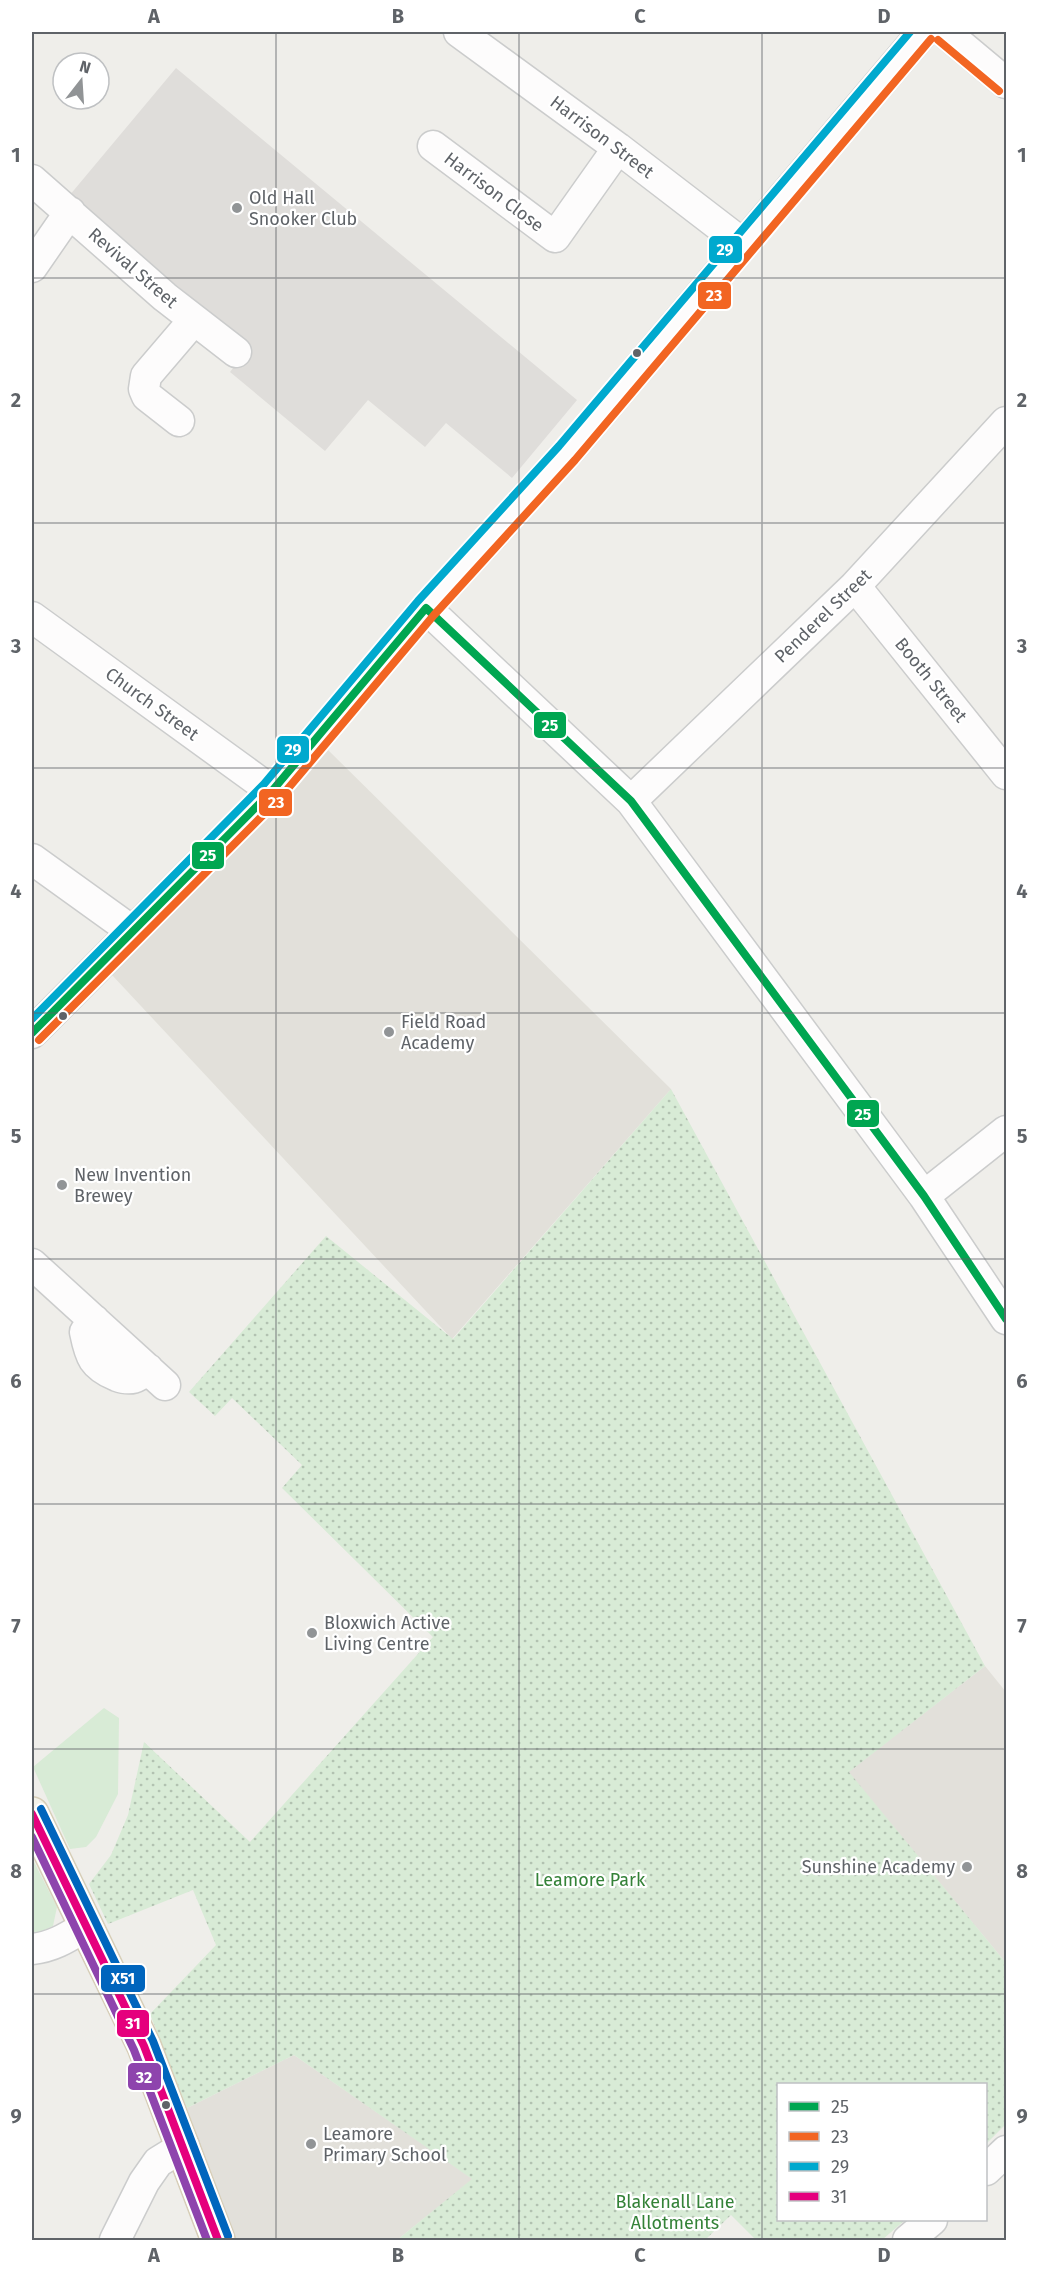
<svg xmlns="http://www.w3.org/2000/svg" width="1038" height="2272" viewBox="0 0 1038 2272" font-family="'Fira Sans',sans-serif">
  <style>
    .industrial { fill: #dfddda }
    .education { fill: #e2e0da }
    .grass { fill: #d8ebd6 }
    .park { fill: url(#park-dots) }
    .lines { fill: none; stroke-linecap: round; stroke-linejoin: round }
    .minor-casing { stroke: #cbcccc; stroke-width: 33 }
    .major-casing { stroke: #d7ceb8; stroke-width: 36 }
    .minor { stroke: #fdfcfc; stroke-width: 30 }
    .major { stroke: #f4f2e9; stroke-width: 33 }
    .bus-1-casing { stroke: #fff; stroke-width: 12 }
    .bus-2-casing { stroke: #fff; stroke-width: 12 }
    .bus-3-casing { stroke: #fff; stroke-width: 12 }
    .bus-4-casing { stroke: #fff; stroke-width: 12 }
    .bus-5-casing { stroke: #fff; stroke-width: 12 }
    .bus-6-casing { stroke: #fff; stroke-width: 12 }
    .bus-1 { stroke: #00a651; stroke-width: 8 }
    .bus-2 { stroke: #f26522; stroke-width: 8 }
    .bus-3 { stroke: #00a9ce; stroke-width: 8 }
    .bus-4 { stroke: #e5007d; stroke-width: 8 }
    .bus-5 { stroke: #8e44ad; stroke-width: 8 }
    .bus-6 { stroke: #0065bd; stroke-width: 8 }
    .grid { fill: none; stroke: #5f6368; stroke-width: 1.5; stroke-opacity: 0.55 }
    .poi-dot { fill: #919496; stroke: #fff; stroke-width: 2 }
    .bus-dot { fill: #5f6368; stroke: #fff; stroke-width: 2 }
    .labels { text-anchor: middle; stroke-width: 4.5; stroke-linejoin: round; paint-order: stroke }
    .street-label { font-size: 18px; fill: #5f6368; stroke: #fff }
    .poi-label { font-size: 18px; fill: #5f6368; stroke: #fff; text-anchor: start }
    .park-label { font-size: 18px; fill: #348238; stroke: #fff }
    .line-badge { stroke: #fff; stroke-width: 2 }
    .badge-label { font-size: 16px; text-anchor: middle; font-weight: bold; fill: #fff }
    .neatline { fill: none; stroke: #5f6368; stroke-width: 2 }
    .grid-label { font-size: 20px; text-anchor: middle; font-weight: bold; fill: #5f6368 }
  </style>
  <defs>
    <pattern id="park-dots" width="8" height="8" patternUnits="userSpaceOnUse" patternTransform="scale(1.5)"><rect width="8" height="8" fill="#d8ebd6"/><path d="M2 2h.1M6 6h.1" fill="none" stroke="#b2c2b1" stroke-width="1.8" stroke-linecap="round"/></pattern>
  </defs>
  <rect width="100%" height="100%" fill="#efeeea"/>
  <path class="industrial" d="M 176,68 L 577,400 L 512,478 L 446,423 L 425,447 L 368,400 L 325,451 L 230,372 L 250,346 L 69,196 Z"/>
  <path class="education" d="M 326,748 L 671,1089 L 452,1339 L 112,975 Z
    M 985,1666 L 1006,1692 L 1006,1963 L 848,1772 Z
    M 294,2055 L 473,2179 L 397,2240 L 235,2240 L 187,2108 Z"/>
  <path class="grass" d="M 104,1708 L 119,1718 L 118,1794 L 96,1837 L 86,1847 L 70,1849 L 33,1767 Z
    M 32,1858 L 57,1907 L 53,1926 L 34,1935 L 32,1934 Z"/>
  <path class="park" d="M 671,1089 L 985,1666 L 849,1772 L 1006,1963 L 1006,2124 L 986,2144 L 986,2084 L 778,2084 L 778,2220 L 905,2220 L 882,2240 L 756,2240 L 731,2215 L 705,2240 L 397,2240 L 472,2179 L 294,2055 L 187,2108 L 150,2014 L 216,1945 L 193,1890 L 108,1924 L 89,1884 L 111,1855 L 128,1815 L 144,1742 L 250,1842 L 433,1637 L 282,1488 L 302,1465 L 232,1398 L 215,1416 L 189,1392 L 326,1236 L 453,1339 Z"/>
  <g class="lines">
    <g class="minor-casing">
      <path id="minor" d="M 459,32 L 618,148 L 743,244
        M 945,32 L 1006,83
        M 433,146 L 555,237 L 618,148
        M 32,180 L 165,297 L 236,352
        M 32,267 L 70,212
        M 179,421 L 147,396 L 144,389 L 146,376 L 193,321
        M 855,586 L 1006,774
        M 426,608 L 631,801 L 924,1196 L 1006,1319
        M 32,617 L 272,791
        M 631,801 L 855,586 L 1006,422
        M 32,859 L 132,931
        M 32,1033 L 272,791 L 426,608 L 567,453 L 923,32
        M 924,1196 L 1006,1131
        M 32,1264 L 165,1385
        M 94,1320 L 85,1332 C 90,1357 93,1366 117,1376 C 131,1381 137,1378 148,1369
        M 32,1949 C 53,1947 68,1937 86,1926
        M 986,2170 L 1006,2151
        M 115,2240 L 144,2182 L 158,2162 L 184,2146
        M 908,2240 L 932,2220"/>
    </g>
    <g class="major-casing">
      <path id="major" d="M 32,1814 L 144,2046 L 218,2240"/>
    </g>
    <use href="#minor" class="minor"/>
    <use href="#major" class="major"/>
    <g class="bus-1-casing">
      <path id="bus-1" d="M 32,1033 L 272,791 L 426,608 L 631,801 L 924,1196 L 1006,1319"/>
    </g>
    <g class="bus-2-casing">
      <path id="bus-2" d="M 938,40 L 999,91
        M 39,1040 L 280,798 L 434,615 L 575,460 L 931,39"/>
    </g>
    <g class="bus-3-casing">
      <path id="bus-3" d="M 32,1019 L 264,784 L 418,601 L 559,446 L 910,32"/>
    </g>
    <g class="bus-4-casing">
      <path id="bus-4" d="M 32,1814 L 144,2046 L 218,2240"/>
    </g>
    <g class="bus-5-casing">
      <path id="bus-5" d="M 32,1837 L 134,2050 L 207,2240"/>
    </g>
    <g class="bus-6-casing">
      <path id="bus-6" d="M 41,1809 L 153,2041 L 228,2236"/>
    </g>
    <use href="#bus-1" class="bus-1"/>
    <use href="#bus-2" class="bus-2"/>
    <use href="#bus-3" class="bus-3"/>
    <use href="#bus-4" class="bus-4"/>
    <use href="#bus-5" class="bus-5"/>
    <use href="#bus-6" class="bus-6"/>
  </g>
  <path class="grid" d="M 276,32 L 276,2240M 519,32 L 519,2240M 762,32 L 762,2240M 32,278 L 1006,278M 32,523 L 1006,523M 32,768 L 1006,768M 32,1013 L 1006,1013M 32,1259 L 1006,1259M 32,1504 L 1006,1504M 32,1749 L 1006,1749M 32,1994 L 1006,1994"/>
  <g class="poi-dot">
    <circle cx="237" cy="208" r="6"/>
    <circle cx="389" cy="1032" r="6"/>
    <circle cx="62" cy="1185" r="6"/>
    <circle cx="312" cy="1633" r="6"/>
    <circle cx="967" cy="1867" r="6"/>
    <circle cx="311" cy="2144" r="6"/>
  </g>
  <g class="bus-dot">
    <circle cx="637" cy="353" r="5"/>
    <circle cx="63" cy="1016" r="5"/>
    <circle cx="166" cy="2105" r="5"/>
  </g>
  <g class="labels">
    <g class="street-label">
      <text transform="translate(602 137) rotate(37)" y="6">Harrison Street</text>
      <text transform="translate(494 192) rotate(37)" y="6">Harrison Close</text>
      <text transform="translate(133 268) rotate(41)" y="6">Revival Street</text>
      <text transform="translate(823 616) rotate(-44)" y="6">Penderel Street</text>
      <text transform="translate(931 680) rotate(51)" y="6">Booth Street</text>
      <text transform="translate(152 704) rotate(36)" y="6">Church Street</text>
    </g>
    <g class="poi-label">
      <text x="249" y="204">Old Hall<tspan x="249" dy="21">Snooker Club</tspan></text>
      <text x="401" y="1028">Field Road<tspan x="401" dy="21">Academy</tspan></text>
      <text x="74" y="1181">New Invention<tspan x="74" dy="21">Brewey</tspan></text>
      <text x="324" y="1629">Bloxwich Active<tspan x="324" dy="21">Living Centre</tspan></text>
      <text x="955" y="1873" text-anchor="end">Sunshine Academy</text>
      <text x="323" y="2140">Leamore<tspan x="323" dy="21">Primary School</tspan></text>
    </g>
    <g class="park-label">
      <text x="590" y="1886">Leamore Park</text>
      <text x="675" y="2208">Blakenall Lane<tspan x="675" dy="21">Allotments</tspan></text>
    </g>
  </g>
  <g class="line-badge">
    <rect x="708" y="235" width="35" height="29" rx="6" fill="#00a9ce"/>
    <rect x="697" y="281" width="35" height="29" rx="6" fill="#f26522"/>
    <rect x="533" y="711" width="34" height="28" rx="6" fill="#00a651"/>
    <rect x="276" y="735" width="34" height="29" rx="6" fill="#00a9ce"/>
    <rect x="258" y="788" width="35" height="29" rx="6" fill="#f26522"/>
    <rect x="191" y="841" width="34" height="29" rx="6" fill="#00a651"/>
    <rect x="846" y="1099" width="34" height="29" rx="6" fill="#00a651"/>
    <rect x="100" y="1964" width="46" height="29" rx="6" fill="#0065bd"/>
    <rect x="116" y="2009" width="34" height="29" rx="6" fill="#e5007d"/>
    <rect x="127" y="2062" width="35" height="29" rx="6" fill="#8e44ad"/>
  </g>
  <g class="badge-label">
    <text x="725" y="255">29</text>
    <text x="714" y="301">23</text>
    <text x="550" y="731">25</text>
    <text x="293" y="755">29</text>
    <text x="276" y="808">23</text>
    <text x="208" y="861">25</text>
    <text x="863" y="1120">25</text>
    <text x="123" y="1984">X51</text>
    <text x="133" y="2029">31</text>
    <text x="144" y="2083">32</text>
  </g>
  <rect width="1038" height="2272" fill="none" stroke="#ffffff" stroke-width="66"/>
  <rect x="777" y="2083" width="210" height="138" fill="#ffffff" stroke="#bfc1c3" stroke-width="1.5"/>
  <rect x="789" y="2102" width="30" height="9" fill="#00a651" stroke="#bfc1c3" stroke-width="1.5"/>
  <text x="831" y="2113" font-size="18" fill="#5f6368">25</text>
  <rect x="789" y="2132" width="30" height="9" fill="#f26522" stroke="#bfc1c3" stroke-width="1.5"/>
  <text x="831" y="2143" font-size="18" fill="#5f6368">23</text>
  <rect x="789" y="2162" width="30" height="9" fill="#00a9ce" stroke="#bfc1c3" stroke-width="1.5"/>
  <text x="831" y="2173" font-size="18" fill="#5f6368">29</text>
  <rect x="789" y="2192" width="30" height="9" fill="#e5007d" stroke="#bfc1c3" stroke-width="1.5"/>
  <text x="831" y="2203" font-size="18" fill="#5f6368">31</text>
  <g transform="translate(81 81) rotate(17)"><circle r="28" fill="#ffffff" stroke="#bfc1c3" stroke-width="1.5"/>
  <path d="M0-4.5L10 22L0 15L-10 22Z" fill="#919496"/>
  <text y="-9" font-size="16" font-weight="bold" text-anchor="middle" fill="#5f6368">N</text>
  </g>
  <rect x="33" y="33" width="972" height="2206" class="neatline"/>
  <g class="grid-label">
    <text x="154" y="23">A</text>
    <text x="398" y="23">B</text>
    <text x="640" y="23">C</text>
    <text x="884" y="23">D</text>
    <text x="16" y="162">1</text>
    <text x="1022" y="162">1</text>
    <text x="16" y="407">2</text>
    <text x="1022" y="407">2</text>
    <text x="16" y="653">3</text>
    <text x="1022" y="653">3</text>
    <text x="16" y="898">4</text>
    <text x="1022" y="898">4</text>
    <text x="16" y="1143">5</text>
    <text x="1022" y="1143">5</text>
    <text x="16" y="1388">6</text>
    <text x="1022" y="1388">6</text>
    <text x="16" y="1633">7</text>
    <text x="1022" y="1633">7</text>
    <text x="16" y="1878">8</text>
    <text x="1022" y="1878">8</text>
    <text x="16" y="2123">9</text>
    <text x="1022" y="2123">9</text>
    <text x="154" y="2262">A</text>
    <text x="398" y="2262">B</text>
    <text x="640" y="2262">C</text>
    <text x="884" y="2262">D</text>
  </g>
</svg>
